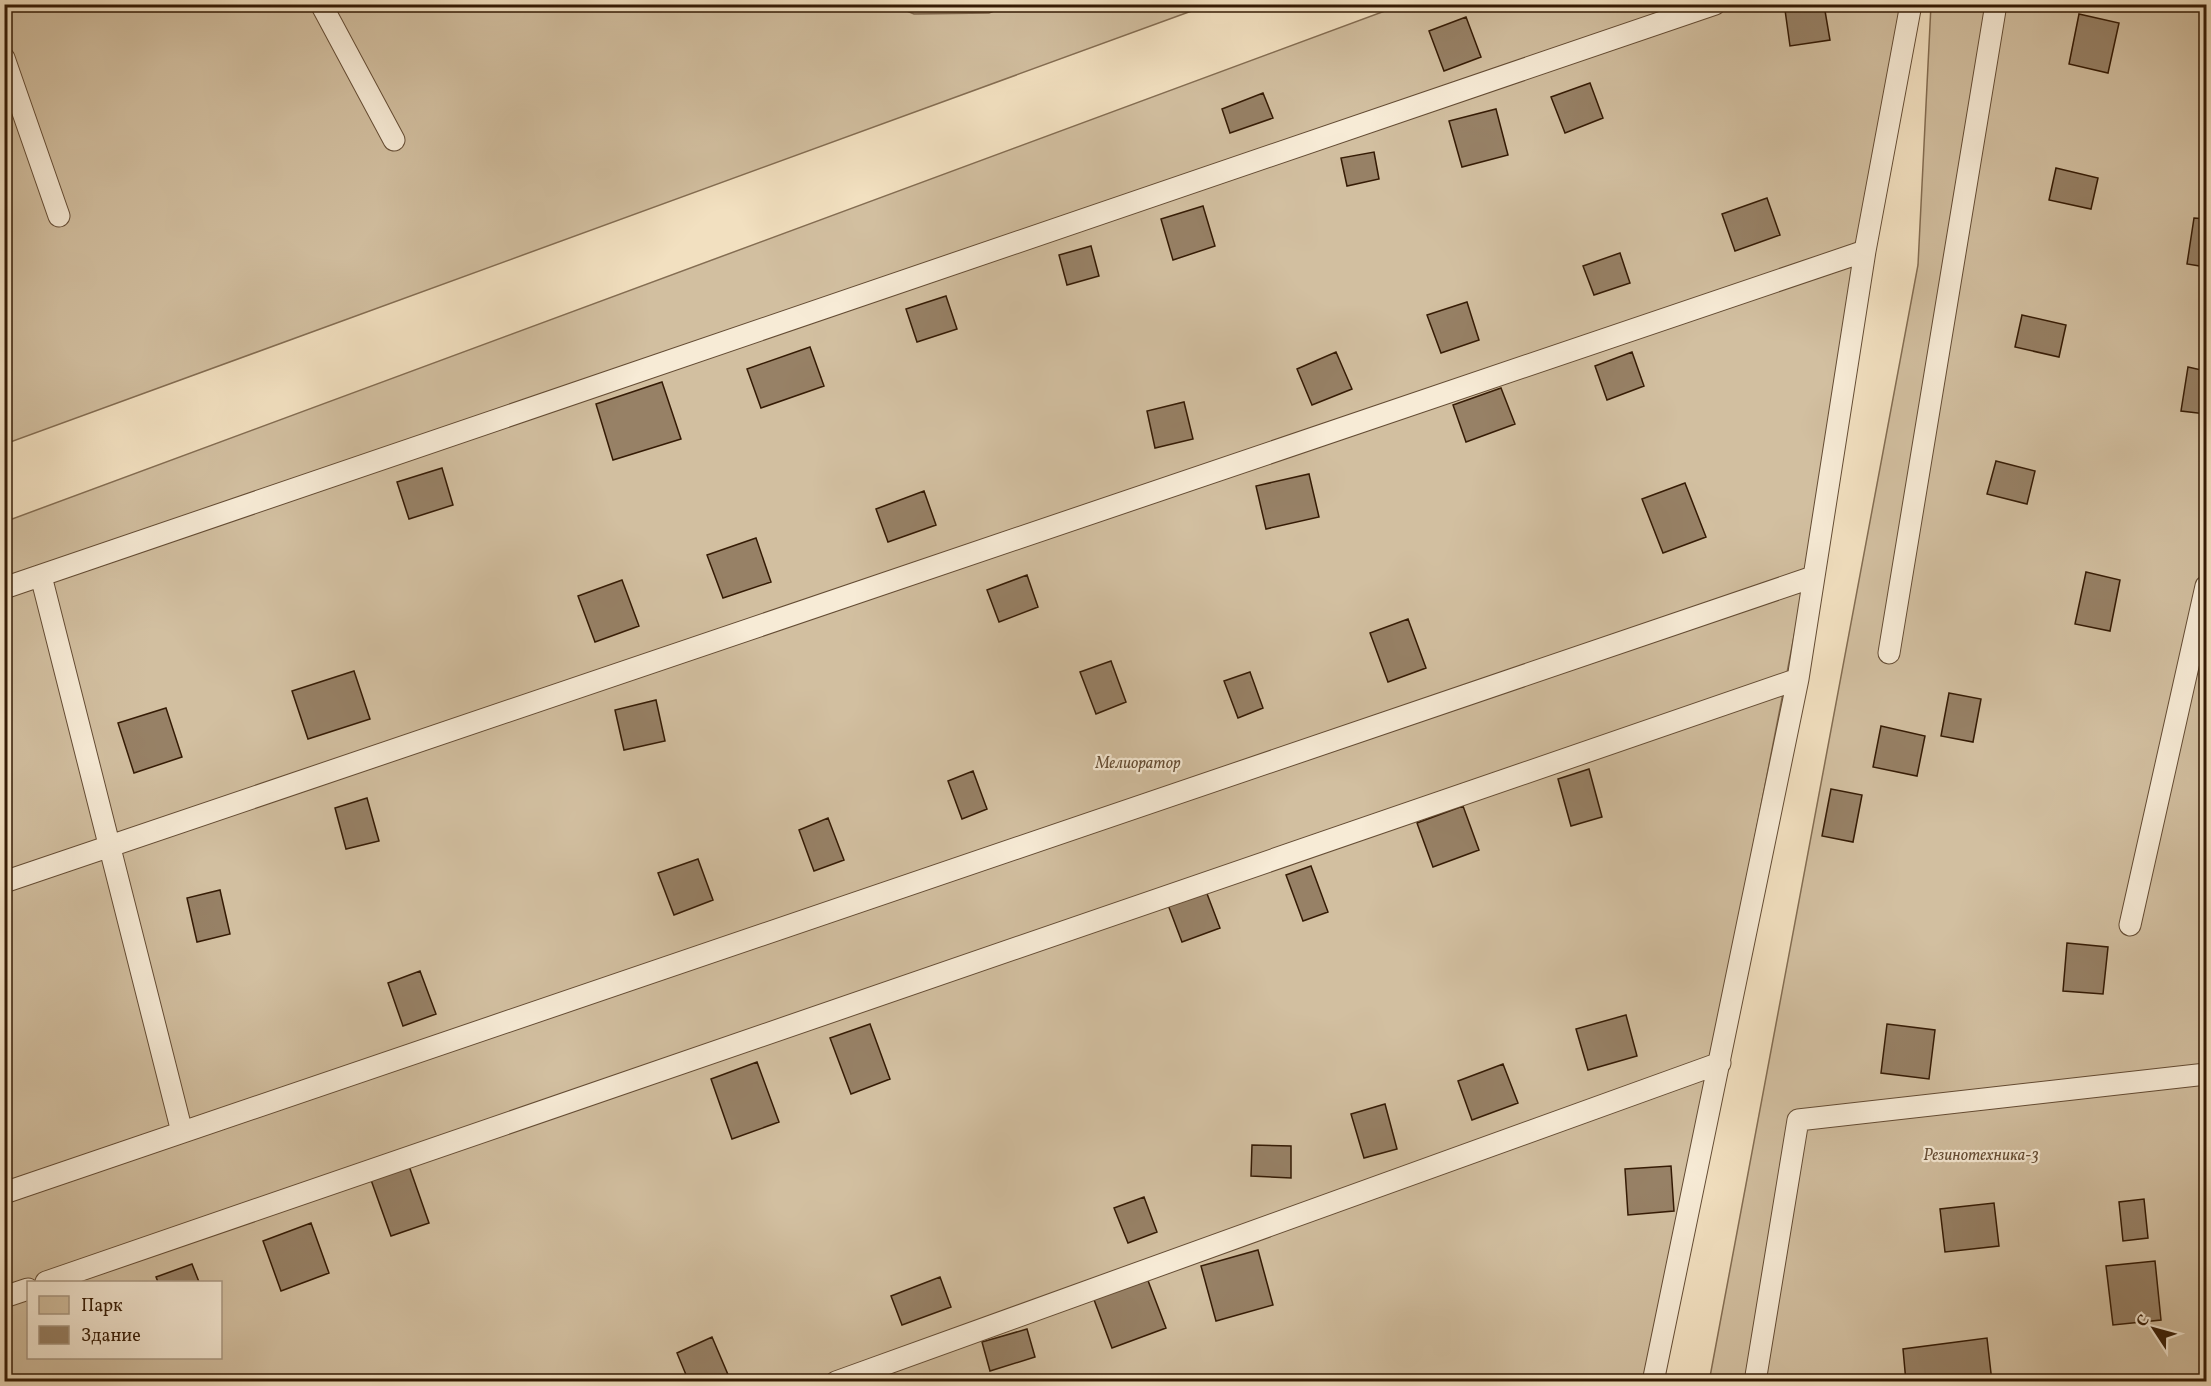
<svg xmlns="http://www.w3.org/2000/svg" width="2211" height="1386" viewBox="0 0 2211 1386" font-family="Vollkorn,serif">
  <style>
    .green { fill: #d2bfa0; stroke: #846d52; stroke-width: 1.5; fill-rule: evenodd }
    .water { fill: #b29d80; stroke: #80694f; stroke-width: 1.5 }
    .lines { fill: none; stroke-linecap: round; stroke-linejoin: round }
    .shore { stroke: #745c42; stroke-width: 1.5 }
    .building { fill: #978166; stroke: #351b05; stroke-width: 1.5 }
    .service-casing { stroke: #644c34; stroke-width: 23 }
    .service { stroke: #f7ebd6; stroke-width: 21 }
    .labels { text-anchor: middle; stroke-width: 4.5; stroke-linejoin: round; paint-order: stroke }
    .park-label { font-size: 16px; font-style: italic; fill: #644c34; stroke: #f7ebd6 }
  </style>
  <rect width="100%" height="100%" fill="#f2e0c0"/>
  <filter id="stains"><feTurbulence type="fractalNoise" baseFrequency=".00333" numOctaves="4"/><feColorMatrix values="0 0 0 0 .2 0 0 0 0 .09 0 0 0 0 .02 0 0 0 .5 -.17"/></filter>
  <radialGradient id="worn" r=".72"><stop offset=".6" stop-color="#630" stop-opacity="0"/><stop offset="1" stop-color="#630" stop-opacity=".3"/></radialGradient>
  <path class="green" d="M 5,5 L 1208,5 L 5,444 Z
    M 1401,5 L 1917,5 L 1649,1381 L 5,1381 L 4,522 ZM 28,1282 L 220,1282 L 220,1358 L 28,1358 Z
    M 1931,5 L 2206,5 L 2206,1381 L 1709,1382 L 1918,265 Z"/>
  <path class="water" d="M 892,5 L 1009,5 L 989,13 L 914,14 Z"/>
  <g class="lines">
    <path class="shore" d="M 907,4 L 916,8 L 987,7 L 993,4"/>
  </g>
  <path class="building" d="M 1824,5 L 1830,40 L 1790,46 L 1785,10 Z
    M 2079,14 L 2119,23 L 2108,73 L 2069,64 Z
    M 1466,17 L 1481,57 L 1444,71 L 1429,31 Z
    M 1590,83 L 1603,118 L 1565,133 L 1551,97 Z
    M 1263,93 L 1273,118 L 1230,133 L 1222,109 Z
    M 1496,109 L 1508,155 L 1462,167 L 1449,121 Z
    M 1374,152 L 1379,179 L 1347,186 L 1341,158 Z
    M 2056,168 L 2098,178 L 2091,209 L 2049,200 Z
    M 1767,198 L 1780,235 L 1735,251 L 1722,214 Z
    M 1203,206 L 1215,246 L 1173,260 L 1161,219 Z
    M 2194,218 L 2206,219 L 2206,267 L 2187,264 Z
    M 1091,246 L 1099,276 L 1067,285 L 1059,255 Z
    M 1620,253 L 1630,283 L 1594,295 L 1583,266 Z
    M 946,296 L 957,329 L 917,342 L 906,309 Z
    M 1467,302 L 1479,340 L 1441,353 L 1427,315 Z
    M 2022,315 L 2066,325 L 2059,357 L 2015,347 Z
    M 810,347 L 824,386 L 761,408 L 747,369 Z
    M 1336,352 L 1352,389 L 1312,405 L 1297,369 Z
    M 1632,352 L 1644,386 L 1607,400 L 1595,366 Z
    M 2188,367 L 2206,371 L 2206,414 L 2181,411 Z
    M 662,382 L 681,439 L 613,460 L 596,404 Z
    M 1501,388 L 1515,424 L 1466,442 L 1453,405 Z
    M 1184,402 L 1193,439 L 1155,448 L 1147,411 Z
    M 1996,461 L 2035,471 L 2027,504 L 1987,494 Z
    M 442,468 L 453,505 L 409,519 L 397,482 Z
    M 1309,474 L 1319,517 L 1266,529 L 1256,486 Z
    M 1685,483 L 1706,537 L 1663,553 L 1642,499 Z
    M 924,491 L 936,525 L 888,542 L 876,509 Z
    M 756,538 L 771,582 L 723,598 L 707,555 Z
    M 2086,572 L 2120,580 L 2110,631 L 2075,624 Z
    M 1027,575 L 1038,607 L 999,622 L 987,590 Z
    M 622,580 L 639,626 L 595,642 L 578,596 Z
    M 1408,619 L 1426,668 L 1388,682 L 1370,633 Z
    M 1111,661 L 1126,702 L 1096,714 L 1080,672 Z
    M 354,671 L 370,719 L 308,739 L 292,691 Z
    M 1250,672 L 1263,708 L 1238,718 L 1224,681 Z
    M 1949,693 L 1981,699 L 1973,742 L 1941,736 Z
    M 656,700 L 665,741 L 624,750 L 615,710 Z
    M 166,708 L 182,757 L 134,773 L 118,723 Z
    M 1881,726 L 1925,736 L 1917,776 L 1873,767 Z
    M 1589,769 L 1602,817 L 1571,826 L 1558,779 Z
    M 973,771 L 987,809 L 962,819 L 948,781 Z
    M 1831,789 L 1862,795 L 1853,842 L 1822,836 Z
    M 367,798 L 379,841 L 346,849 L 335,808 Z
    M 1463,806 L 1479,850 L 1433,867 L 1417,823 Z
    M 828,818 L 844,860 L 814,871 L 799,830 Z
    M 698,859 L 713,900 L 674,915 L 658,873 Z
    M 1311,866 L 1328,912 L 1303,921 L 1286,875 Z
    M 220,890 L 230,934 L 197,942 L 187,898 Z
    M 1206,891 L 1220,928 L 1182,942 L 1168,905 Z
    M 2067,943 L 2108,947 L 2103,994 L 2063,991 Z
    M 420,971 L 436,1014 L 403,1026 L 388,983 Z
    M 1626,1015 L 1637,1056 L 1588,1070 L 1576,1029 Z
    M 870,1024 L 890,1079 L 851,1094 L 830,1038 Z
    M 1887,1024 L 1935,1030 L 1929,1079 L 1881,1073 Z
    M 757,1062 L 779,1122 L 732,1139 L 711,1079 Z
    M 1503,1064 L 1518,1103 L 1472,1120 L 1458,1081 Z
    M 1385,1104 L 1397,1149 L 1364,1158 L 1351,1114 Z
    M 1252,1145 L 1291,1146 L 1291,1178 L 1251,1176 Z
    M 409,1166 L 429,1223 L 391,1236 L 371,1180 Z
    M 1671,1166 L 1674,1211 L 1628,1215 L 1625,1169 Z
    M 1144,1197 L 1157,1232 L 1128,1243 L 1114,1208 Z
    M 2144,1199 L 2148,1238 L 2123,1241 L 2119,1202 Z
    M 1994,1203 L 1999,1246 L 1945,1252 L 1940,1209 Z
    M 311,1223 L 329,1273 L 281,1291 L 263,1241 Z
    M 1258,1250 L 1273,1305 L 1216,1321 L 1201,1266 Z
    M 2155,1261 L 2161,1320 L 2113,1325 L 2106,1266 Z
    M 192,1264 L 199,1282 L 158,1282 L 156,1277 Z
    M 940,1277 L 951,1307 L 902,1325 L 891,1296 Z
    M 1147,1278 L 1166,1328 L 1112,1348 L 1093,1297 Z
    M 1027,1329 L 1035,1357 L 990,1371 L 982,1342 Z
    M 712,1337 L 729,1377 L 719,1382 L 689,1382 L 677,1353 Z
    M 1987,1338 L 1992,1382 L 1906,1382 L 1903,1349 Z"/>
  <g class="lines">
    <g class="service-casing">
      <path id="service" d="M 321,4 L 394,140
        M 4,58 L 59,216
        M 41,576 L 182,1132
        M 4,588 L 1715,4
        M 1889,653 L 1996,4
        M 4,882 L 1865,251
        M 2130,925 L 2206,586
        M 4,1193 L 1813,577
        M 46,1282 L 1798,679
        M 4,1297 L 28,1289
        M 836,1382 L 1720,1063
        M 1653,1382 L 1798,679 L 1865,251 L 1911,4
        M 1755,1382 L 1798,1120 L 2206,1074"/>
    </g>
    <use href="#service" class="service"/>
  </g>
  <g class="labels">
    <g class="park-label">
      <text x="1138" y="768">Мелиоратор</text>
      <text x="1981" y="1160">Резинотехника-3</text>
    </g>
  </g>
  <rect width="2211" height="1386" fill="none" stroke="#f2e0c0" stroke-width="24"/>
  <rect x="6" y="6" width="2199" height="1374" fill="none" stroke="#351b05" stroke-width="3"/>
  <rect x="12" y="12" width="2187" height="1362" fill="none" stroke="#351b05" stroke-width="1.5"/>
  <rect x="27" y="1281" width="195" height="78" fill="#f7ebd6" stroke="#a99882" stroke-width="1.5"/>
  <rect x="39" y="1296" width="30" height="18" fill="#d2bfa0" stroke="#a99882" stroke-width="1.5"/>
  <text x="81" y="1311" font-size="18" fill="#351b05">Парк</text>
  <rect x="39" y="1326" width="30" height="18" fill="#978166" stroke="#a99882" stroke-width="1.5"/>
  <text x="81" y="1341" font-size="18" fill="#351b05">Здание</text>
  <g transform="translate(2154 1329) rotate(306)" stroke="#f7ebd6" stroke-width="4.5" paint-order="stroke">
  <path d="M0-4.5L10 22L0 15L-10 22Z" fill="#351b05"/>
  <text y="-9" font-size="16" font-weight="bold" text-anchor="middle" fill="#351b05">С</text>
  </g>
  <rect width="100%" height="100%" filter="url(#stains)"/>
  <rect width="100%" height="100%" fill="url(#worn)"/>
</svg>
